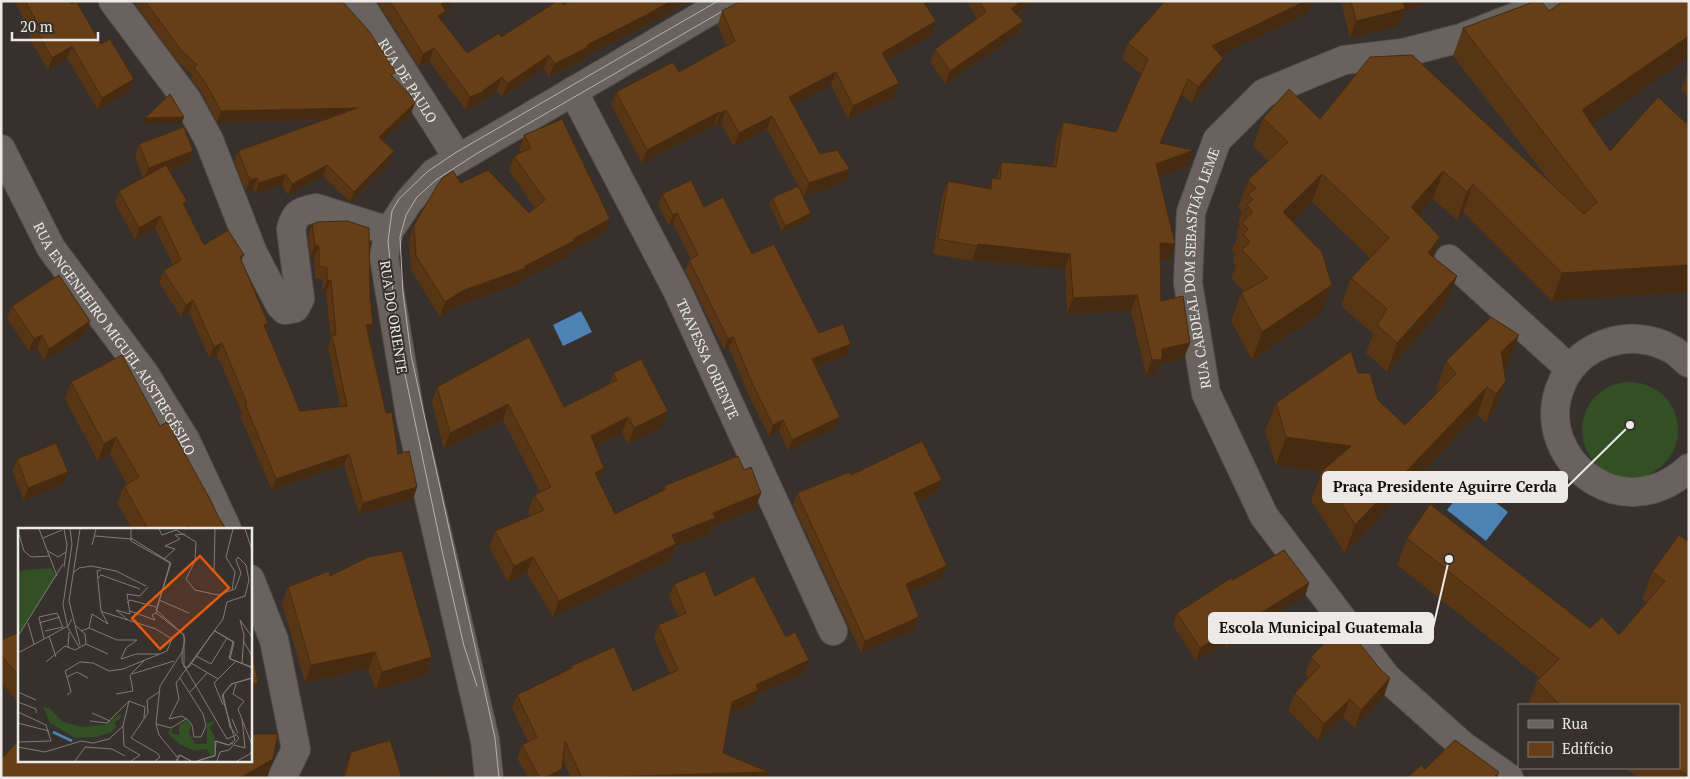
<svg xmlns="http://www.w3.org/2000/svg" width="1690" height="779" font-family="'PT Serif',serif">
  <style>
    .green { fill: #325024 }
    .water { fill: #4c83b4 }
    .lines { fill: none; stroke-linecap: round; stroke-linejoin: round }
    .minor-casing { stroke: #544f4b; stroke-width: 30 }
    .minor { stroke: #68635e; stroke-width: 28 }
    .tram { stroke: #b6b2af; stroke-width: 1 }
    .wall { fill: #583514 }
    .shaded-wall { fill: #472b10 }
    .building { fill: #663e17; stroke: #472b10 }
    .labels { text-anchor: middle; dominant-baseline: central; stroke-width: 4; stroke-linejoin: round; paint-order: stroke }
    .street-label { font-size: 14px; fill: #ece9e6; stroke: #36312d }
    .inset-river { fill: none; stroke: #4c83b4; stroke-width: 2.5 }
    .inset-road { fill: none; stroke: #7f7b77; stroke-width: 1 }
    .view { fill: #e8590c; fill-opacity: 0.15; stroke: #e8590c; stroke-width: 2.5 }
    .inset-edge { fill: none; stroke: #ece9e6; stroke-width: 2.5 }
    .leader { fill: none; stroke: #ece9e6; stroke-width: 2 }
    .callout-dot { fill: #ece9e6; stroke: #36312d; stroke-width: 2 }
    .callout { fill: #ece9e6; stroke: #ece9e6; stroke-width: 2 }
    .callout-label { font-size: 15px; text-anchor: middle; font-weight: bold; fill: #111 }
  </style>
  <rect width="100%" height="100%" fill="#36312d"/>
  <circle class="green" cx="1630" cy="430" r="48"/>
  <g class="water">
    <polygon points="581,311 592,332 563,346 553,325"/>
    <polygon points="1469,482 1508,512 1486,541 1447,510"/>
  </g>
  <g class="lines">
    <defs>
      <g id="minor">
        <path d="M113 1 187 100 209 140 253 253 280 305 285 310 295 308 300 299 291 229C295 213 300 211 316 208L389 231"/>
        <path id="s1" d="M358 1 458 158"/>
        <path id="s2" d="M573 91 677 290 833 631"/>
        <path id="s3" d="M1 149 51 248 144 373 186 441 227 529"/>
        <polyline points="1449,259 1570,369"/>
        <path d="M1689 363C1683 359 1678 352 1671 349 1633 327 1580 342 1562 383 1542 427 1568 475 1612 489 1640 497 1668 488 1689 468"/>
        <polyline points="250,579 274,640 296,749 282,778"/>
        <polyline points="489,778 485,740 411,420 384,257 389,231 409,201 434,173 727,1"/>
        <path id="s4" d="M1509 778 1462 745 1387 678 1264 516 1206 393 1188 283 1191 212 1217 140 1264 93 1344 60 1403 53 1461 38 1556 1"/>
      </g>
    </defs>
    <use href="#minor" class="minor-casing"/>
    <use href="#minor" class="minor"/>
    <g class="tram">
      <polyline points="477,686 464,646 443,555 398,341 388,241 392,211 399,199 427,172 455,153 718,1"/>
      <polyline points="499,778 495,738 411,355 403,293 400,237 406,215 417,197 436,180 476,154 740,1"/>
    </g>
  </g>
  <g class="wall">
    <polygon points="14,1 69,1 129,91 98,110 67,58 48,70 29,38 31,33"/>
    <polygon points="133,1 342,1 394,78 411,114 383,140 394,151 390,162 350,202 323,176 288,195 282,185 255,194 253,188 246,191 234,162 238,151 325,120 217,122 201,92 191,79 192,75 177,61"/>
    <polygon points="377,1 453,1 451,7 446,11 442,21 467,53 501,37 570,1 689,1 643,27 584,57 583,60 549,77 544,68 502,97 497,90 475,106 466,110 429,61 419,67"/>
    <polygon points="966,1 1031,1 1029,5 1017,15 1023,21 1018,34 945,84 930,62 935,49 977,18"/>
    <polygon points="1341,1 1431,1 1404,12 1399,26 1350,38"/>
    <polygon points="722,11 932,35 886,61 895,97 848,119 831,85 794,105 820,154 845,182 804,196 767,129 734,147 721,123 715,127 714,125 642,163 611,105 616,92 679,72 726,46 718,25"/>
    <polygon points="1308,13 1220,55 1217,74 1192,103 1182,95 1161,143 1188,166 1159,177 1175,244 1170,260 1160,259 1161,301 1190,343 1184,358 1160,364 1156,374 1146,375 1131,311 1067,314 1065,269 972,260 972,261 933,254 942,197 948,181 988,189 992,178 996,179 1002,162 1053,166 1057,138 1063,122 1116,132 1141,74 1122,59 1128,43"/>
    <polygon points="1463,28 1592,124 1610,151 1686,123 1689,120 1689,292 1552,301 1463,212 1457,220 1433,199 1418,214 1440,237 1433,257 1457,276 1446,304 1387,372 1366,353 1373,334 1341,306 1351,278 1370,258 1312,202 1292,221 1321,313 1252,360 1231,321 1241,293 1244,292 1231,278 1236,266 1233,262 1235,255 1232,251 1238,235 1236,233 1240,224 1238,222 1242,212 1238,208 1248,180 1268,161 1253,146 1263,118 1320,119 1551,183 1453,56"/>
    <polygon points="1689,68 1689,100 1681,89"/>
    <polygon points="524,135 605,233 570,252 569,256 522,280 521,283 457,306 440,317 411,270 409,240 414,225 461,183 529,213 535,208 509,171 514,156 521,153 519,150"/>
    <polygon points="139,144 193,151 189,163 170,171 185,206 204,245 244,255 241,261 268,323 266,330 300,411 340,406 328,347 331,339 326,292 322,293 323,280 315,278 314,258 310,257 308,236 312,225 370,296 373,324 369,335 386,413 398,454 417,487 413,499 359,514 344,465 272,490 240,416 242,413 217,355 209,358 189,312 181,317 159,283 163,271 173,265 155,228 135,240 115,203 119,191 143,178 135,156"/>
    <polygon points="662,194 704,207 752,254 819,333 851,344 847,355 816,367 836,428 788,451 779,431 769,436 749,396 729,348 724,350 685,271 689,260 691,259 673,224 669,226 658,205"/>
    <polygon points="772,198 808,220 782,232 769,204"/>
    <polygon points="12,306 90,321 85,334 44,361 37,348 29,351 7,318"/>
    <polygon points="1446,361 1509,364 1504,368 1506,381 1495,409 1486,422 1477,415 1345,553 1311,501 1322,471 1276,465 1265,431 1276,403 1358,373 1378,400 1405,425 1438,392 1436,390"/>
    <polygon points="613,373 662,427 628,444 622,433 595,447 604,468 599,482 615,514 663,491 664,486 744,470 761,493 755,509 712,527 709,534 675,547 671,560 553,617 527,573 508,582 489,547 495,531 531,516 528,511 534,495 540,492 503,420 444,449 432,402 437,387 564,407 609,385"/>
    <polygon points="71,382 160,426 226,529 132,529 117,503 124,486 127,484 110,454 98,461 65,399"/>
    <polygon points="17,459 63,484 24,500 12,471"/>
    <polygon points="851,475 937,492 918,502 942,578 909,593 919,617 914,630 861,653 793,505 797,493"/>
    <polygon points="1407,538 1590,628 1619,635 1647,602 1642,599 1652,572 1689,542 1689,778 1640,778 1624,768 1679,768 1679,705 1528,705 1537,681 1540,678 1397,565"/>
    <polygon points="330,576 432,657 426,675 376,690 368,669 305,682 282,604 288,587"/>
    <polygon points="1233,580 1309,583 1305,596 1256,625 1253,631 1227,648 1224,643 1196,661 1173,625 1177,613"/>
    <polygon points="674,584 715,596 786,637 809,660 804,673 756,695 754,703 730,714 723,753 769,772 767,778 571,778 563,760 559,778 528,778 517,758 522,745 528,742 512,708 517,695 570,669 571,666 633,691 670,674 654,638 658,625 678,617 669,597"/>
    <polygon points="19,632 19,704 1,682 1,640"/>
    <polygon points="1311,657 1381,670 1390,678 1384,696 1355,728 1343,717 1318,741 1288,710 1295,693 1308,678 1305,674"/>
    <polygon points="351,752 402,778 447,778 342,778"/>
  </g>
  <g class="shaded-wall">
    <polygon points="445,1 453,1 451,7 436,17 441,4"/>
    <polygon points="671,1 689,1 643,27 584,57 583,60 549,77 554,64 587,45"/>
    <polygon points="1022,1 1031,1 1029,5 1006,22 1011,9"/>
    <polygon points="1306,1 1312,1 1308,13 1206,62 1212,46"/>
    <polygon points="1401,1 1431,1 1404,12 1399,26 1350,38 1356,21"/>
    <polygon points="446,11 441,24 438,16"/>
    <polygon points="936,21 932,35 877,66 882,53"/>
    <polygon points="1023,21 1018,34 945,84 950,71"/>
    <polygon points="1689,36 1689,57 1572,138 1582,110"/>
    <polygon points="72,46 67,58 48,70 52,58"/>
    <polygon points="434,48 429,61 419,67 423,54"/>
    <polygon points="549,55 544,68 502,97 507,84"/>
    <polygon points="1223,58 1217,74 1192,103 1198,87"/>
    <polygon points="836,72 831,85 785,110 789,97"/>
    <polygon points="502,77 497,90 475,106 466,110 470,97"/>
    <polygon points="134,79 129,91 98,110 102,98"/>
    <polygon points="1188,79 1182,95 1155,159 1160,143"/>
    <polygon points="899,83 895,97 848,119 853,106"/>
    <polygon points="415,103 411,114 376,147 379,137"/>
    <polygon points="357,108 353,119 217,122 221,111"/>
    <polygon points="726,110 721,123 715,127 720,113"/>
    <polygon points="719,112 714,125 642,163 647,150"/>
    <polygon points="772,116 767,129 734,147 739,133"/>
    <polygon points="184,117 182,123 142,124 145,118"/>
    <polygon points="1194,150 1188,166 1151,180 1156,164"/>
    <polygon points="193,151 189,163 144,180 149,168"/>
    <polygon points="394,151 390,162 350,202 354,192"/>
    <polygon points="327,165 323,176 288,195 292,184"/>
    <polygon points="850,169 845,182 804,196 809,183"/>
    <polygon points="1443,171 1433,199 1400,235 1411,207"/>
    <polygon points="286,174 282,185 255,194 259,183"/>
    <polygon points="1322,174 1312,202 1273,240 1283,212"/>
    <polygon points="257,178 253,188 246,191 250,180"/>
    <polygon points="1473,184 1463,212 1457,220 1467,192"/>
    <polygon points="677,213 673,224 669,226 673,215"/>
    <polygon points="811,213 808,220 782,232 785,226"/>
    <polygon points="160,216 155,228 135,240 139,228"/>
    <polygon points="610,219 605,233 570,252 569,256 522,280 521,283 457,306 440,317 445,302 462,291 525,266"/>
    <polygon points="1440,237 1430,265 1428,253"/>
    <polygon points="1160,243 1175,244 1170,260 1154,258"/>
    <polygon points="978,244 1070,254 1065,269 972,260"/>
    <polygon points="315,245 319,246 314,258 310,257"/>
    <polygon points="1689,265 1689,292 1552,301 1562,273"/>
    <polygon points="1457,276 1446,304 1387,372 1397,343"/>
    <polygon points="331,280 326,292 322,293 327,281"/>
    <polygon points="1332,285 1321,313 1252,360 1262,332"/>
    <polygon points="1137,295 1131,311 1067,314 1073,298"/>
    <polygon points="193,300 189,312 181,317 186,305"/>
    <polygon points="90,321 85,334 44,361 49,349"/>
    <polygon points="268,323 264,335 264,325"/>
    <polygon points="373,324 368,336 366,325"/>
    <polygon points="42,335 37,348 29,351 34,339"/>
    <polygon points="1519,335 1509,364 1491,380 1501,352"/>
    <polygon points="733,337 729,348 724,350 728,339"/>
    <polygon points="222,343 217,355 209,358 214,347"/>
    <polygon points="1190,343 1184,358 1160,364 1156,374 1146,375 1152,360 1162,349"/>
    <polygon points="851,344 847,355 808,370 812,359"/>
    <polygon points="1506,381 1495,409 1486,422 1496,394"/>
    <polygon points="1487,387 1477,415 1345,553 1355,525"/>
    <polygon points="508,404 503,420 444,449 450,433"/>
    <polygon points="668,411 662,427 628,444 634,428"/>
    <polygon points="628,417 622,433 585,452 591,436"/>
    <polygon points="840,417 836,428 788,451 792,440"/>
    <polygon points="783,420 779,431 769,436 773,425"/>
    <polygon points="116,437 110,454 98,461 104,444"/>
    <polygon points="1286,437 1351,446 1341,474 1276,465"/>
    <polygon points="349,454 344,465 272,490 276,479"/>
    <polygon points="604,468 598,484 595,473"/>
    <polygon points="68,472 63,484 24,500 28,488"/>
    <polygon points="942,480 937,492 910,505 914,493"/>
    <polygon points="417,487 413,499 359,514 363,503"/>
    <polygon points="761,493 755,509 712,527 709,534 675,547 671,560 553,617 559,601 672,535 713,513"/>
    <polygon points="533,557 527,573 508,582 514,566"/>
    <polygon points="947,566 942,578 902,596 906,584"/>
    <polygon points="1309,583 1305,596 1256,625 1253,631 1227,648 1232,636 1256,616"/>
    <polygon points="919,617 914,630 861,653 865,641"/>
    <polygon points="1228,631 1224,643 1196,661 1200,648"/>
    <polygon points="375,652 368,669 305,682 311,665"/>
    <polygon points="432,657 426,675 376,690 382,672"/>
    <polygon points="809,660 804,673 756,695 754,703 728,715 732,702 756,685"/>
    <polygon points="1390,678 1384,696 1355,728 1361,710"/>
    <polygon points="258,683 252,700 250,701 250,685"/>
    <polygon points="1350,699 1343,717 1318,741 1324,724"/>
    <polygon points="273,759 267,778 240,778"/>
    <polygon points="562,769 559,778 544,778"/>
    <polygon points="769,772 767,778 602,778 603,777"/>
    <polygon points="1499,772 1497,778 1493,778"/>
  </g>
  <g class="building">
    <polygon points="25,1 69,1 71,4 76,1 101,44 110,39 134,79 102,98 72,46 52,58 34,26 38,24"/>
    <polygon points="145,1 342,1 369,31 396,72 391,75 410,95 415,103 379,137 394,151 354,192 327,165 292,184 286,174 259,183 257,178 250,180 238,151 357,108 221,111 205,82 194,68 197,65 181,50"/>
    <polygon points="390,1 445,1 441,4 446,11 438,16 467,53 499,33 501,37 557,1 561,1 563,5 570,1 671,1 648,14 587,45 588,47 554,64 549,55 507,84 502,77 480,93 470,97 434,48 423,54"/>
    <polygon points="740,1 923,1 936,21 882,53 899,83 853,106 836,72 789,97 820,154 837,150 850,169 809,183 772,116 739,133 726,110 720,113 719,112 647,150 616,92 673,62 679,72 735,41 722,11"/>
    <polygon points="979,1 1022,1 1011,9 1023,21 950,71 935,49 986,12"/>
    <polygon points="1165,1 1306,1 1212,46 1223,58 1198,87 1188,79 1160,143 1194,150 1156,164 1175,244 1160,243 1161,301 1183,296 1190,343 1162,349 1162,359 1152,360 1137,295 1073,298 1070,254 978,244 977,246 938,239 948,181 991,189 992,178 1000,179 1002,162 1056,167 1063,122 1116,132 1148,59 1128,43"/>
    <polygon points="1351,1 1403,1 1405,9 1356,21"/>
    <polygon points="1536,1 1541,1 1549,11 1563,1 1689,1 1689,36 1582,110 1610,151 1658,97 1686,123 1689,120 1689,265 1562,273 1473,184 1467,192 1443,171 1411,207 1440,237 1428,253 1457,276 1397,343 1377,325 1387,309 1351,278 1389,238 1322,174 1283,212 1322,252 1332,285 1262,332 1241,293 1268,278 1242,250 1250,242 1243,234 1248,229 1242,223 1253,212 1247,205 1253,199 1248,194 1256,188 1248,180 1288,142 1263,118 1289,89 1320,119 1370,57 1412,55 1584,214 1597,202 1463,28"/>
    <polygon points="170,94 184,117 145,118"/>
    <polygon points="562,119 610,219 573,239 574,241 525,266 526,268 462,291 445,302 416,256 414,225 438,184 443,177 453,171 461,183 488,170 529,213 545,200 514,156 531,148 524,135"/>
    <polygon points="184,127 193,151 149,168 139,144"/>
    <polygon points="166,165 187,201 183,203 204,245 228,230 244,255 240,257 268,323 264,325 300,411 347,406 332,335 336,335 331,280 327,281 327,268 319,266 319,246 315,245 312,225 317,222 347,221 369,228 370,296 373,324 366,325 386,413 392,412 398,454 409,451 417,487 363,503 349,454 276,479 245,404 247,403 222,343 214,347 193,300 186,305 163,271 181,260 160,216 139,228 119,191"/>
    <polygon points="691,180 704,207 723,197 752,254 774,244 819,333 843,324 851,344 812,359 840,417 792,440 783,420 773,425 753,385 733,337 728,339 689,260 698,255 677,213 673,215 662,194"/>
    <polygon points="798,186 811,213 785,226 772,198"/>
    <polygon points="59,275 90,321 49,349 42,335 34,339 12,306"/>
    <polygon points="1491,317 1519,335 1501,352 1506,381 1496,394 1487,387 1355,525 1321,472 1351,446 1286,437 1276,403 1351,351 1358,373 1370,373 1378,400 1405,425 1456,374 1446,361"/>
    <polygon points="529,337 564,407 617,380 613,373 641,359 668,411 634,428 628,417 591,436 604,468 595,473 615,514 666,489 664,486 738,456 744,470 751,467 761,493 713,513 715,518 672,535 676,544 559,601 533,557 514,566 495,531 544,510 534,495 551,487 508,404 450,433 437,387"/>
    <polygon points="122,355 160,426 167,422 210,499 219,518 226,529 190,529 189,526 183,529 148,529 124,486 139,477 116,437 104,444 71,382"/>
    <polygon points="922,441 942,480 914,493 947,566 906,584 919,617 865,641 797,493 849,472 851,475"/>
    <polygon points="56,443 68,472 28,488 17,459"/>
    <polygon points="1430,504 1590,628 1602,617 1619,635 1665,581 1652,572 1679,535 1689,542 1689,775 1685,774 1676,768 1679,768 1679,705 1560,705 1537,681 1559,659 1407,538"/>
    <polygon points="1284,550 1309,583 1256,616 1258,619 1232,636 1228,631 1200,648 1177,613 1231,578 1233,580"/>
    <polygon points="402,551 432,657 382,672 375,652 311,665 288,587 329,571 330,576 368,557"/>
    <polygon points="705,571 715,596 754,576 786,637 795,632 809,660 756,685 758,690 732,702 723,753 769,772 603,777 605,778 582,778 565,741 562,769 544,778 540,778 522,745 537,737 517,695 572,668 571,666 614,647 633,691 678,670 658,625 686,613 674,584"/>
    <polygon points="1343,623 1381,670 1390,678 1361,710 1350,699 1324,724 1295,693 1320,666 1311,657"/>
    <polygon points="19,632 19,676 1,655 1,640"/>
    <polygon points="250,638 258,683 250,685"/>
    <polygon points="250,734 278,734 273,759 240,778 1,778 1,759 19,740 19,760 250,760"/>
    <polygon points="390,740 402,778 448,776 447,778 344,778 351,752"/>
    <polygon points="1455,740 1499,772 1493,778 1407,778 1421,765 1425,769"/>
  </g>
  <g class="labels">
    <g class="street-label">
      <text stroke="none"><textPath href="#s1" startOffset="94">RUA DE PAULO</textPath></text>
      <text stroke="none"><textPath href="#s4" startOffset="625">RUA CARDEAL DOM SEBASTIÃO LEME</textPath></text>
      <text transform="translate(394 317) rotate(81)">RUA DO ORIENTE</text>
      <text stroke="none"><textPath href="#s3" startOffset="222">RUA ENGENHEIRO MIGUEL AUSTREGÉSILO</textPath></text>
      <text stroke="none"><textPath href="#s2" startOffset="300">TRAVESSA ORIENTE</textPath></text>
    </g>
  </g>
  <g transform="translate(18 528)">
    <rect width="234" height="234" fill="#36312d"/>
    <path d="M33 40 38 48 0 107V43ZM25 179 31 180 45 194 64 199 86 197 102 186 104 189 96 195 98 199 94 204 78 209 57 210 32 195ZM169 192 173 197 171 205 177 216H189V195L197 193 192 200 197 209 195 226 192 227 189 221 175 222 163 217 152 208 150 204 154 200V205L161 207V197Z" fill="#325024"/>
    <path class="inset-river" d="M35 204 54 213"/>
    <path class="inset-road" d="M21 1 39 48M46 1 49 17 46 39M52 1 54 16 45 77 50 100 61 119M62 1 51 73 62 117M113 1V13L152 35 138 85 165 106 167 112 164 124 142 158 138 196 141 207 159 229M227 1 234 22M0 3 6 23M77 8 113 11M25 10 44 2M113 10 153 35 138 82 166 107V139H171L193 107M74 17 78 1M6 23 13 29 32 28M30 23 40 29 48 24M146 31 157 21 147 18 162 11 157 7 167 6M196 43 197 1M55 45 61 40 73 38 98 43 128 58M80 50 83 47 122 61M214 62 217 44 208 29 215 1M141 72 171 85M109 75 112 72 138 79M83 83 79 43 83 42M112 83 137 92 134 87 138 85M110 92 98 82 112 86 109 66 122 68 130 59M10 95 16 116M21 95 42 89M27 103 45 99M63 103 71 100 99 112H119M197 103 216 114 212 131 234 139M0 108 45 36M31 108 38 129M191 110 197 103 215 114 211 130 234 140M26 111 21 89 39 85 45 100M119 112 108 120 103 131 118 126H141M226 114 234 128M68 116 90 126M50 119 51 104M164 124V134L209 211 218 207M0 125 50 98 54 91M178 128 193 136 209 110M28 134 47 118 57 122 68 116 67 106 58 98M173 135 200 151M224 135 226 107 222 92 234 109M114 146 156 133M49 149 53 164 49 167M70 150 59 144 49 149 47 143 62 134 75 135 91 143 105 141 149 123 154 111 138 101 85 84 83 83 90 96 74 86 71 100M162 150 185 186 188 198 183 209H176L174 197 168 190M218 156 215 166 226 173 220 181 234 217M0 164 18 172M172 164 189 145M98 166 115 163 112 147 126 133M0 174 18 181V185M205 177 196 155 218 133M0 184 28 197 33 213 0 214M74 185 92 193M214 191 220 205M72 193 89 195 111 173M0 195 31 203M138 196 153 200 168 191 164 188 151 191 161 171 158 155 205 91 209 74 227 68 231 52 228 37 220 29 218 32 223 45 217 61 200 67 177 62 168 51 177 33 178 14 158 2 144 7 141 1M105 198 106 218 122 227 113 233M216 217 227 220 224 191M0 219 27 224 63 213 75 215 91 211 105 198 111 173 127 179 126 190M67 219 94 221 107 228M57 233 68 218M137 233 142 229 139 225 113 210 130 185 129 172 141 164M158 233 161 227 173 233M159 233 162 227 173 233M179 233 197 227V213L210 217 215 215M179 233 197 228 198 213 211 217 217 212 204 168 213 156 234 150M199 233 202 224 211 222 221 210 212 199 205 166 214 156 234 150M219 233 232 226 234 222"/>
    <path class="view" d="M182 28 211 60 142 121 114 90Z"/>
    <rect width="234" height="234" class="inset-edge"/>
  </g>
  <path class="leader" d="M1630 425L1567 487M1449 559L1433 628"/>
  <g class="callout-dot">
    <circle cx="1630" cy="425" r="5"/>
    <circle cx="1449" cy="559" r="5"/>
  </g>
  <g class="callout">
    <rect x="1323" y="472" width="244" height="30" rx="5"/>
    <rect x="1209" y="613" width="224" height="30" rx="5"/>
  </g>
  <g class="callout-label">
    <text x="1445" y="492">Praça Presidente Aguirre Cerda</text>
    <text x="1321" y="633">Escola Municipal Guatemala</text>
  </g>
  <rect width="1690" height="779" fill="none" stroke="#ece9e6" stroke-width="5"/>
  <rect x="1518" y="704" width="162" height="65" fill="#36312d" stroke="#7f7b77"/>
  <rect x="1528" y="720" width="25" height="8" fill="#68635e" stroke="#7f7b77"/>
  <text x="1562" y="729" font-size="15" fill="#ece9e6">Rua</text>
  <rect x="1528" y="742" width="25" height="15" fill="#663e17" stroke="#7f7b77"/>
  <text x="1562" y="754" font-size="15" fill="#ece9e6">Edifício</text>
  <path d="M12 32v8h86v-8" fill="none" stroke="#ece9e6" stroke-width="2.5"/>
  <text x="20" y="32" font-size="15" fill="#ece9e6" stroke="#36312d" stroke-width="4" paint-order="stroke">20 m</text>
</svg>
